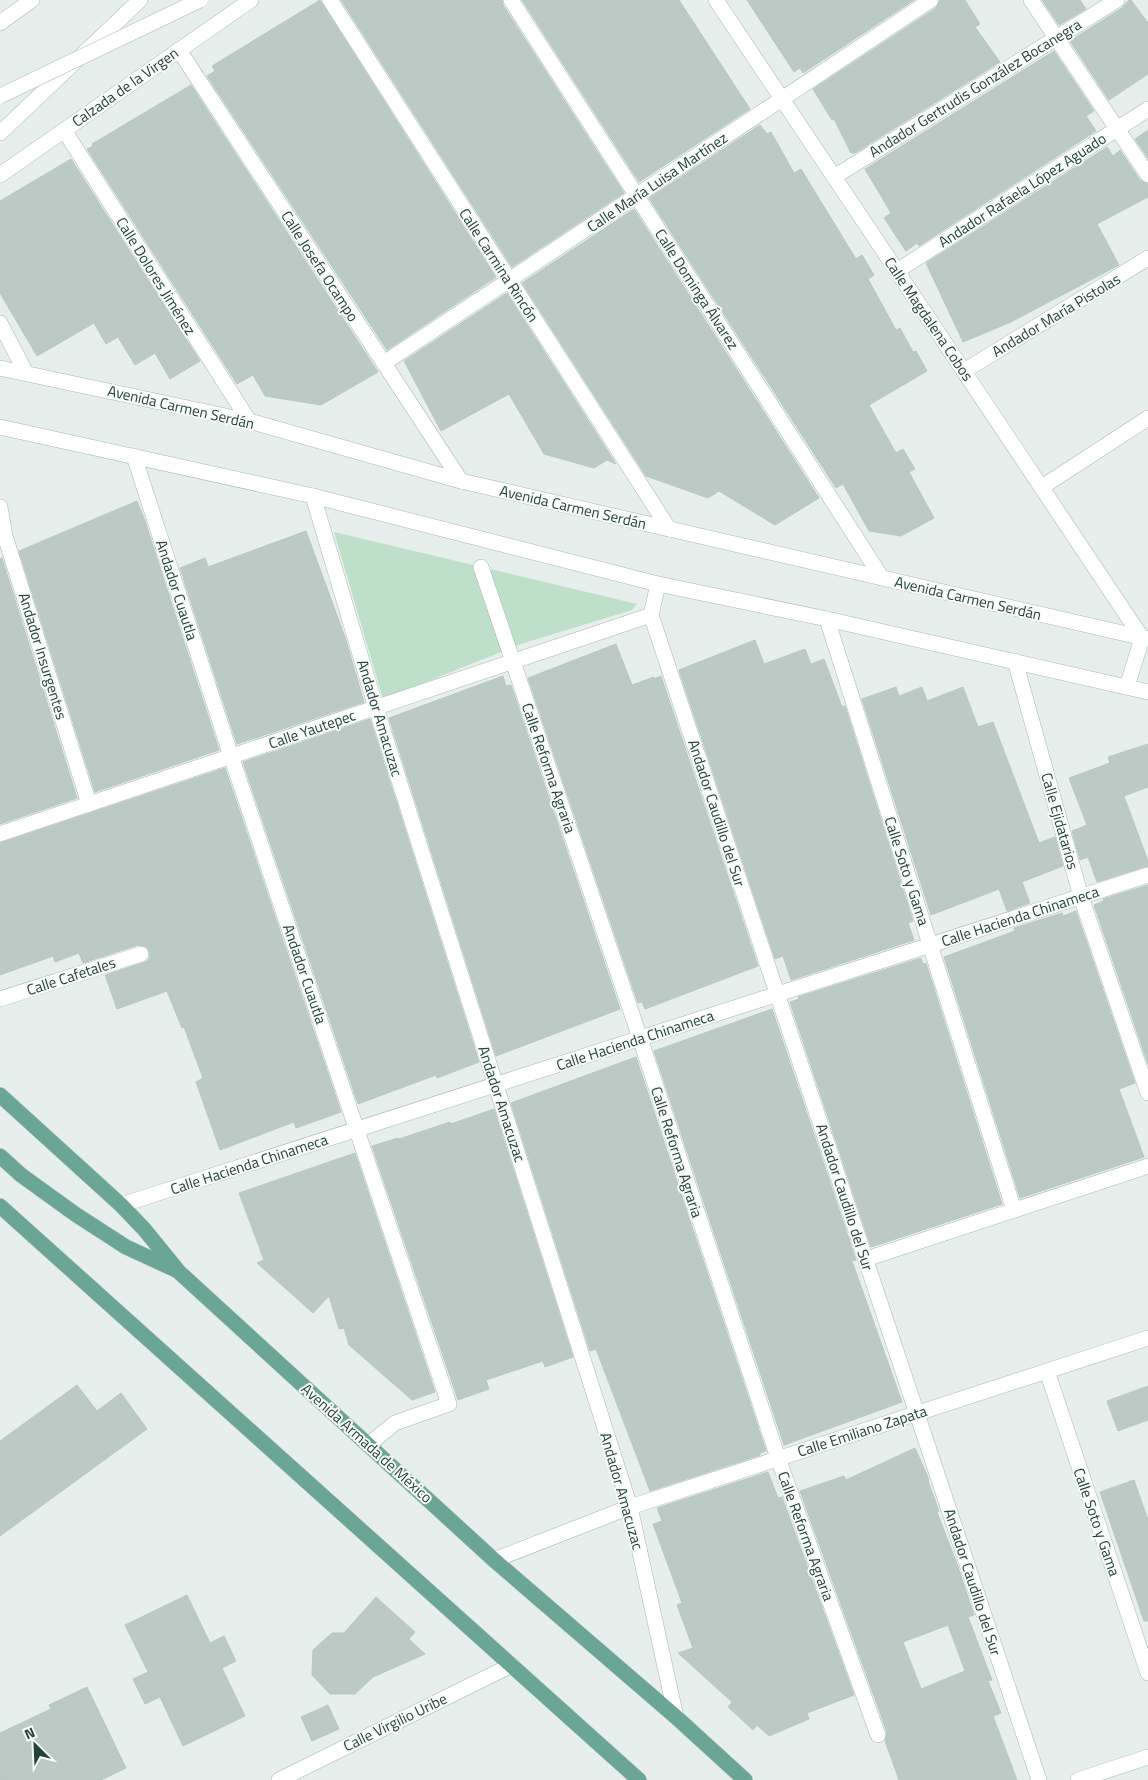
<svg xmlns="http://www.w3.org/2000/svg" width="1148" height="1780" font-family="'Titillium Web',sans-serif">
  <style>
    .green { fill: #bfe0c8 }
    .building { fill: #bbcac4; stroke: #b8c9c2; fill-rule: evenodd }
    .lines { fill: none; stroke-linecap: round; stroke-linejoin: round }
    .minor-casing { stroke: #a8b8b2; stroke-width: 16 }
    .tertiary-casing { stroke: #a8b8b2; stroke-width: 16 }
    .secondary-casing { stroke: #a4bbb3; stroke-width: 16 }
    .primary-casing { stroke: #c2cac8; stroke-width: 16 }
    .minor { stroke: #fff; stroke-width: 15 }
    .tertiary { stroke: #fff; stroke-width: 15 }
    .secondary { stroke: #fff; stroke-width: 15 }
    .primary { stroke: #6aa596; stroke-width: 15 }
    .secondary-bridge-casing { stroke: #a4bbb3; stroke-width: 16; stroke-linecap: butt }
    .secondary-bridge { stroke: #fff; stroke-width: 15 }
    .labels { text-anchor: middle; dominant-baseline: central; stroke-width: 4; stroke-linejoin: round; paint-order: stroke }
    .street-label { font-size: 15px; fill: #24423a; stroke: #f7fbf9 }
  </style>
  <rect width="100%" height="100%" fill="#e6efeb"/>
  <polygon class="green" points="334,532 637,604 632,610 521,644 383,699"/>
  <g class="building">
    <polygon points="320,0 496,277 387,350 207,76 215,71 212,66"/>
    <polygon points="341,0 502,0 503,5 624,193 512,267"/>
    <polygon points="522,0 679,0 750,109 639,182"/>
    <polygon points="747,0 914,0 803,73 800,68 794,72"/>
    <polygon points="940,0 965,0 980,24 975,27 1000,62 855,153 851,153 834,119 832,120 813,89 936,8"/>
    <polygon points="1042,0 1080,0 1086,9 1059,25"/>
    <polygon points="1129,0 1131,0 1148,23 1148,74 1109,100 1070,41 1122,8"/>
    <polygon points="1054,51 1094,111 1086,116 1096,131 919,246 917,243 906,251 884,218 891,213 865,169"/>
    <polygon points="191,85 378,372 321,405 265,396 253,375 237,384 87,149 93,146 92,144"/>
    <polygon points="760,125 767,134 771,132 794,173 801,169 856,259 862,255 874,275 868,279 896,330 900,328 913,352 916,351 927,371 869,405 896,453 903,449 915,469 909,472 934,518 901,536 869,531 843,484 836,488 649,198"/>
    <polygon points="1148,130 1148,158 1135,139"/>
    <polygon points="1107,147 1113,156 1120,150 1140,180 1148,184 1148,197 1097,224 1119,265 1011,322 963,342 926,263"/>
    <polygon points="71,159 200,361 170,379 155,353 135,365 118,337 106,344 94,323 37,356 0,293 0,201"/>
    <polygon points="634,209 819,498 775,525 719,491 708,498 646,476 522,283"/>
    <polygon points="507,293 616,464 607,460 594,468 544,454 509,394 441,431 404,361"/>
    <polygon points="137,501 145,521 219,750 95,792 19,551"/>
    <polygon points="306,531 345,637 364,702 237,744 180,568 205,558 208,567"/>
    <polygon points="2,558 77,798 0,824 0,559"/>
    <polygon points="755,640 764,664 805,649 811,664 824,659 842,707 845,706 913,921 908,923 914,940 791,980 783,956 775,959 679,670"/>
    <polygon points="616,644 632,685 654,677 654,679 661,676 758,966 645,1009 642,1002 638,1003 528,678"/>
    <polygon points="503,676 506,686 511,685 620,1009 496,1056 389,718"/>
    <polygon points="896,687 899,696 922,687 927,701 963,687 978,727 993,722 1039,843 1055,837 1063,866 1022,882 1030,903 1007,911 999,889 931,915 862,699"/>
    <polygon points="370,719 479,1062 437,1078 436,1075 358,1104 243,762"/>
    <polygon points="1148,744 1148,787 1124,796 1148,861 1148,866 1097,882 1088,857 1080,860 1072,831 1087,825 1069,778 1110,763 1108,757"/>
    <polygon points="225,768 341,1112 296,1128 294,1122 220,1150 196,1082 203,1078 184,1027 182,1028 167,991 117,1009 105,975 148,961 150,956 147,947 138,945 83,963 79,953 55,962 53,956 0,975 0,843"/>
    <polygon points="1148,885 1148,1064 1094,905 1104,901 1103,899"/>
    <polygon points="1076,911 1135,1083 1119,1089 1144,1157 1020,1198 944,957 1015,931 1014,928 1062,913 1063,916"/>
    <polygon points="921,958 923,964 926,963 1002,1204 871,1247 790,1002 799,999 798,997"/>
    <polygon points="772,1009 856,1260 852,1261 902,1402 784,1445 654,1051"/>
    <polygon points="636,1057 766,1451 760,1453 760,1455 650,1491 596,1349 590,1351 511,1103"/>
    <polygon points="494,1109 573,1357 545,1367 543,1361 486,1380 489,1389 458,1400 372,1146 398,1138 399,1139 450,1122 451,1124"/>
    <polygon points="355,1153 435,1392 412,1400 349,1345 344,1328 339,1329 329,1296 313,1313 257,1263 264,1260 239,1193"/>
    <polygon points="77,1385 97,1411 121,1393 147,1429 0,1536 0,1441"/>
    <polygon points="1148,1386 1148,1420 1118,1431 1107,1401"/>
    <path d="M915 1448 927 1475 929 1480 928 1481 939 1511 937 1512 957 1564 974 1615 968 1617 992 1680 988 1681 1001 1713 993 1716 1017 1780H899L885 1741 887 1732 800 1491 844 1476 846 1480ZM948 1625 965 1671 921 1689 903 1642Z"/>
    <polygon points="768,1472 778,1498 782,1497 854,1695 807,1713 809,1719 769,1736 757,1725 753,1730 728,1707 732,1702 678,1653 693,1648 677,1605 682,1603 653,1524 662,1521 657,1508"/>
    <polygon points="1134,1480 1148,1520 1148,1621 1144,1621 1100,1492"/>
    <polygon points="187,1595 210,1643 224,1636 236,1661 222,1668 245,1716 183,1746 160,1697 145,1704 133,1679 148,1672 125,1625"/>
    <polygon points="376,1597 415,1632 409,1639 425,1654 373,1677 355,1694 330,1694 312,1675 313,1650 332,1633 344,1633"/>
    <polygon points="87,1687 126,1768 101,1780 0,1780 0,1733 51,1709 49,1705"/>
    <polygon points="328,1705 339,1729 312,1741 301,1717"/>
  </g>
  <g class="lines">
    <defs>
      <g id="minor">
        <polyline points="330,0 669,529"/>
        <polyline points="511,0 882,578"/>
        <polyline points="716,0 1142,638 1127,687"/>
        <polyline points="1031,0 1148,175"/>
        <polyline points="179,50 461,481"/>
        <polyline points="64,130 249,421"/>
        <polyline points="834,177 1117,0"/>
        <polyline points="897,271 1148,109"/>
        <polyline points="0,323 26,373"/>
        <polyline points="384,363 931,0"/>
        <polyline points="964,371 1148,258"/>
        <polyline points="134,456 231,756 449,1404 395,1423 368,1445"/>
        <polyline points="1042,487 1148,418"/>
        <polyline points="313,496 376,708 630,1507 676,1717"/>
        <polyline points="0,507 5,536 89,804"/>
        <polyline points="481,567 640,1038 778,1458 878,1735"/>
        <polyline points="651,615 1039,1780"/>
        <polyline points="827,619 1014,1210"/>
        <polyline points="1015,661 1081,897 1148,1093"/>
        <polyline points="0,834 651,615 658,584"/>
        <polyline points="0,999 141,954"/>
        <polyline points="121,1205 1148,875"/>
        <polyline points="866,1259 1148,1166"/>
        <polyline points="1047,1371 1148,1673"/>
        <polyline points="494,1560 630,1507 1148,1338"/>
        <polyline points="279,1780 512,1665"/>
        <polyline points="1078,1780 1148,1757"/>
      </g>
      <g id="tertiary">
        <polyline points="0,23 32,0"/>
        <polyline points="0,175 251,0"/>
        <polyline points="0,368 249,421 461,481 1148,639"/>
        <polyline points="0,427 313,496 658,584 827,619 1148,692"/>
      </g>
      <polyline id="secondary" points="0,133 140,0"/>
      <g id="primary">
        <polyline points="0,1095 121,1205 144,1229 179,1272 494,1560 676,1717 745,1780"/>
        <polyline points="0,1156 21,1175 75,1214 126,1247 176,1270"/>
        <polyline points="0,1206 639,1780"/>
      </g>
    </defs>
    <use href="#minor" class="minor-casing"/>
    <use href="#tertiary" class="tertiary-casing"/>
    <use href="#secondary" class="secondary-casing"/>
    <use href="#primary" class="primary-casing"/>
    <use href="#minor" class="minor"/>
    <use href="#tertiary" class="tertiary"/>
    <use href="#secondary" class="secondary"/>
    <use href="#primary" class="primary"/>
    <defs>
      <polyline id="secondary-bridge" points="0,96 200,0"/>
    </defs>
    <use href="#secondary-bridge" class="secondary-bridge-casing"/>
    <use href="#secondary-bridge" class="secondary-bridge"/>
  </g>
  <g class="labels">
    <g class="street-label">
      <text transform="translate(125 87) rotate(-35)">Calzada de la Virgen</text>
      <text transform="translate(975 88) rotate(-32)">Andador Gertrudis González Bocanegra</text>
      <text transform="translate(657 182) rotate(-34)">Calle María Luisa Martínez</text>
      <text transform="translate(1022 190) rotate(-33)">Andador Rafaela López Aguado</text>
      <text transform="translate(499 265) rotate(57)">Calle Carmina Rincón</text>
      <text transform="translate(320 266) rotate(57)">Calle Josefa Ocampo</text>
      <text transform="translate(156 276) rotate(58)">Calle Dolores Jiménez</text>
      <text transform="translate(697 289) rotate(57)">Calle Dominga Álvarez</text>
      <text transform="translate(1056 315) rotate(-31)">Andador María Pistolas</text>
      <text transform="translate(929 319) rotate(56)">Calle Magdalena Cobos</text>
      <text transform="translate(181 407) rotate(13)">Avenida Carmen Serdán</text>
      <text transform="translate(573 507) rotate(13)">Avenida Carmen Serdán</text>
      <text transform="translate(177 590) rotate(72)">Andador Cuautla</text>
      <text transform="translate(968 598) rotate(13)">Avenida Carmen Serdán</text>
      <text transform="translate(43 656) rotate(73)">Andador Insurgentes</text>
      <text transform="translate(380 718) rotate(73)">Andador Amacuzac</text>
      <text transform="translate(312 729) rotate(-19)">Calle Yautepec</text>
      <text transform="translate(549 768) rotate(71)">Calle Reforma Agraria</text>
      <text transform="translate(717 813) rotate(72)">Andador Caudillo del Sur</text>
      <text transform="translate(1060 821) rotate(74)">Calle Ejidatarios</text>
      <text transform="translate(907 871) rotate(72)">Calle Soto y Gama</text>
      <text transform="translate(1020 916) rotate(-18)">Calle Hacienda Chinameca</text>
      <text transform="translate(305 974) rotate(71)">Andador Cuautla</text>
      <text transform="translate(71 976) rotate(-18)">Calle Cafetales</text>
      <text transform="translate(635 1040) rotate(-18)">Calle Hacienda Chinameca</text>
      <text transform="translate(502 1104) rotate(72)">Andador Amacuzac</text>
      <text transform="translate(677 1152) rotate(72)">Calle Reforma Agraria</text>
      <text transform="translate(249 1164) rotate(-18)">Calle Hacienda Chinameca</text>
      <text transform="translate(845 1197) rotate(72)">Andador Caudillo del Sur</text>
      <text transform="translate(862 1431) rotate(-18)">Calle Emiliano Zapata</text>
      <text transform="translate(367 1443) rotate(42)">Avenida Armada de México</text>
      <text transform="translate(622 1491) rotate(74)">Andador Amacuzac</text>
      <text transform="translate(1097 1522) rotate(71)">Calle Soto y Gama</text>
      <text transform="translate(806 1536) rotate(70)">Calle Reforma Agraria</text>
      <text transform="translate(973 1582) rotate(72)">Andador Caudillo del Sur</text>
      <text transform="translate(395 1722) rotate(-26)">Calle Virgilio Uribe</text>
    </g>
  </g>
  <g transform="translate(35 1745) rotate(336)" stroke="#f7fbf9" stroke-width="4" paint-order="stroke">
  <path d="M0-4L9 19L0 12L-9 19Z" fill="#24423a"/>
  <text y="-8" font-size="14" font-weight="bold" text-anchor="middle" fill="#24423a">N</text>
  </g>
</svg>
